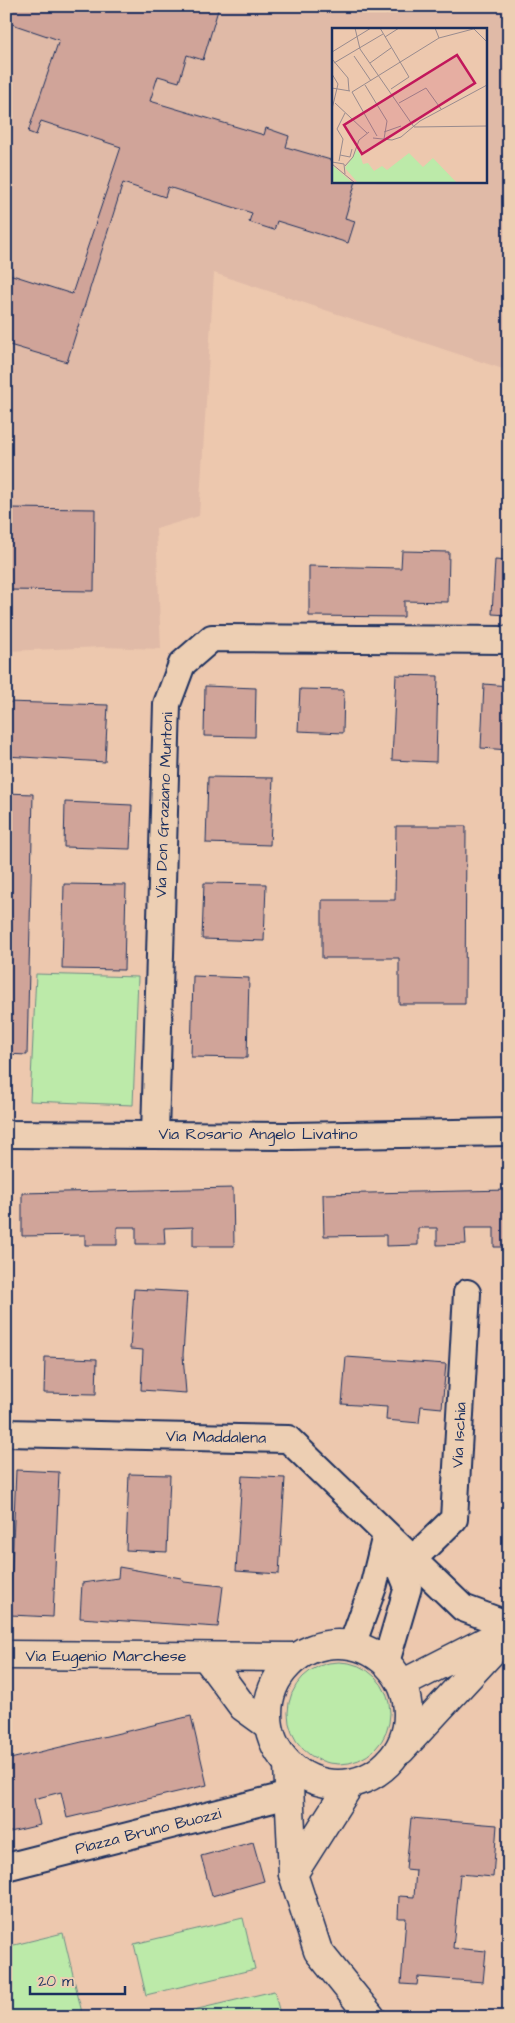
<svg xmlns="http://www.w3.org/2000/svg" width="515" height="2023" font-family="'Architects Daughter',sans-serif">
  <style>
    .built { fill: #e0baa7; fill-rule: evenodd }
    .green { fill: #bceaa9; stroke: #6c8c84 }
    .building { fill: #d0a499; stroke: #1b2f5e }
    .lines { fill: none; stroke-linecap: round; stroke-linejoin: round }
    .street-casing { stroke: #1b2f5e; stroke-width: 30 }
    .secondary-casing { stroke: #1b2f5e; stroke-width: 31 }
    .street { stroke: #edcfb3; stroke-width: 26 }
    .secondary { stroke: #edcfb3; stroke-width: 28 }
    .labels { text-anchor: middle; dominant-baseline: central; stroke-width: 4; stroke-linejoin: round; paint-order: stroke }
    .street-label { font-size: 16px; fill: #1b2f5e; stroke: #edcfb3 }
    .inset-road { fill: none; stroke: #998b8e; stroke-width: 1 }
    .view { fill: #c2185b; fill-opacity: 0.15; stroke: #c2185b; stroke-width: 2.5 }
    .inset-edge { fill: none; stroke: #1b2f5e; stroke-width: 2.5 }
  </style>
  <rect width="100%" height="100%" fill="#edc8ae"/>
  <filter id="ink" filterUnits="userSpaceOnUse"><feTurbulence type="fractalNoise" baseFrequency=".02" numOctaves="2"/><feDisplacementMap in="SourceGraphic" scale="10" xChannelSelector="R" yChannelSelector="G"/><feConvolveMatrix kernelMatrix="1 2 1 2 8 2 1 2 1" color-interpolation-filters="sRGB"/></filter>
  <g filter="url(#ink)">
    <path class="built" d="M6 6H509V371L214 273 199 516 156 529 161 649 102 647 6 651ZM334 29H486V181H334Z"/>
    <g class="green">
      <polygon points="36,974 138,977 133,1105 30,1101"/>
      <circle cx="339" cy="1713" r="51"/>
      <polygon points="243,1918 255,1969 146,1995 134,1944"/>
      <polygon points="63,1933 83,2017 6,2017 6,1947"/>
      <polygon points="274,1991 281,2017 164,2017"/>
    </g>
    <g class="building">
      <polygon points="6,6 213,6 218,10 203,60 187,55 179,82 158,76 150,101 264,135 266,128 289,136 286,147 334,161 334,181 356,181 345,218 355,221 348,243 277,221 274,230 249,222 252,213 168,187 165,197 123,183 67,362 6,344 6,273 72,294 121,147 41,121 36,135 28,132 59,40 6,22"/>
      <polygon points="364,6 389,6 387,14"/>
      <polygon points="6,508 95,509 94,591 6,590"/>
      <polygon points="402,551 449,552 448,602 404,601 404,617 309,616 309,566 401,568"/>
      <polygon points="495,560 509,561 509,615 492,614"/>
      <polygon points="396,675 438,676 436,762 392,760"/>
      <polygon points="484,684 509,686 509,750 481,748"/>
      <polygon points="205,686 256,688 255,737 204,736"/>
      <polygon points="300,689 344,690 343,733 298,731"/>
      <polygon points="6,702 108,705 105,762 6,756"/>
      <polygon points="208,777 273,778 270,845 206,843"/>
      <polygon points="6,793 33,794 27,1055 6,1054"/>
      <polygon points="65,802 132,805 130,849 64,847"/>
      <polygon points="396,826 466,826 465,1004 399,1004 399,958 322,958 322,900 395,900"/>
      <polygon points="204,883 266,884 264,941 202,939"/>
      <polygon points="64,884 126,885 124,970 62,969"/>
      <polygon points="193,976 249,978 247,1058 191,1057"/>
      <polygon points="233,1188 234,1246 193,1246 193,1227 164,1228 165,1244 136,1244 136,1227 117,1227 117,1245 85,1245 85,1235 22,1236 22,1193"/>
      <polygon points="509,1190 509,1247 494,1247 494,1228 465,1228 466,1244 437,1245 437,1228 418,1228 418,1245 386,1246 386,1235 324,1236 323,1194"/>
      <polygon points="503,1280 509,1280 509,1491 505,1491"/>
      <polygon points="134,1289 187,1292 183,1355 186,1393 141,1390 143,1350 130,1349"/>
      <polygon points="45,1357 97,1359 96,1394 44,1393"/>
      <polygon points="346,1357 446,1364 442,1408 421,1406 419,1423 386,1420 387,1407 342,1404"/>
      <polygon points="16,1470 59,1472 53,1617 10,1615"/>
      <polygon points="129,1474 170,1475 167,1552 126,1550"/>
      <polygon points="242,1476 285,1478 279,1574 236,1571"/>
      <polygon points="119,1567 181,1578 184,1582 223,1586 218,1627 80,1618 82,1583 118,1578"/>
      <polygon points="191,1716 207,1785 67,1818 61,1792 34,1799 40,1825 6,1833 6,1760"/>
      <polygon points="411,1818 497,1825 493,1877 460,1874 453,1948 486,1951 483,1982 418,1977 417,1985 401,1984 406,1918 398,1918 399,1896 414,1897 416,1870 406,1869"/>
      <polygon points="253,1842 264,1881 212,1896 201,1856"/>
    </g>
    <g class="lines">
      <defs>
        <g id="street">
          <polyline points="6,1134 292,1136 509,1132"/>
          <polyline points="155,1134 167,704 182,664 212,638 509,640"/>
          <polyline points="6,1433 288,1439 463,1608 509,1625"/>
          <polyline points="412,1560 454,1519 467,1293"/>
          <polyline points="352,1645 374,1584 386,1535"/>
          <polyline points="386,1662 408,1587 391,1545"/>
          <polyline points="6,1867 289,1795"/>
        </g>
        <g id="secondary">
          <circle cx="338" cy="1714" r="70"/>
          <polyline points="6,1655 297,1657"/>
          <polyline points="206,1657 243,1707 268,1725"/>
          <polyline points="402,1684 498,1635"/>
          <polyline points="401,1750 509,1633"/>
          <polyline points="288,1764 293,1874 318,1951 371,2017"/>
          <polyline points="293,1874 350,1784"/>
        </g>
      </defs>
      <use href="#street" class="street-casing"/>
      <use href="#secondary" class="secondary-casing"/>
      <use href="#street" class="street"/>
      <use href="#secondary" class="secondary"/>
    </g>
  </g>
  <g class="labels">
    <g class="street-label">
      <text transform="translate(164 805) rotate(-88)">Via Don Graziano Muntoni</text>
      <text x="258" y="1134">Via Rosario Angelo Livatino</text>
      <text transform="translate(459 1435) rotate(-87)">Via Ischia</text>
      <text transform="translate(216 1437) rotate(1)">Via Maddalena</text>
      <text x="106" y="1656">Via Eugenio Marchese</text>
      <text transform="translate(148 1831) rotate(-14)">Piazza Bruno Buozzi</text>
    </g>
  </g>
  <g transform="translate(332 28)">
    <rect width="155" height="155" fill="#edc8ae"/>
    <path d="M26 121 31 136 36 135 42 143 50 138 55 142 77 125 91 139 101 130 125 155H26L13 140ZM0 137 21 155H0Z" fill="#bceaa9"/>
    <path class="inset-road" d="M23 0 28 21 82 99 155 98M48 0 77 49 59 61M142 1 155 14M53 9 67 0M107 10 145 0M0 24 39 0M22 28 39 53M0 31 16 50 17 63M2 35 51 6M38 35 59 20M0 46 6 56 0 81M33 57 55 93 52 111M0 60 18 63M20 64 107 10 103 0M20 64 45 108M3 75 35 105M67 75 94 60 109 81M52 104 69 98M41 110 60 112 69 109 88 93 155 57M8 127 18 129 20 121M7 133 11 111 5 101 13 85M0 134 12 136 13 146M0 136 23 155M13 138 21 129 27 112 37 104"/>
    <path class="view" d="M125 27 143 55 30 126 12 97Z"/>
    <rect width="155" height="155" class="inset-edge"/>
  </g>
  <rect width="515" height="2023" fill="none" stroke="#edcfb3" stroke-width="25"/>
  <rect x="12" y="12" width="490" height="1998" fill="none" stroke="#1b2f5e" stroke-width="2" filter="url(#ink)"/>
  <path d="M30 1986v8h95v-8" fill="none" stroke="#1b2f5e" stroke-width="2.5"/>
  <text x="38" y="1986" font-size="15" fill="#1b2f5e" stroke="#edcfb3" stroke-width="4" paint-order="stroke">20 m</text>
</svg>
